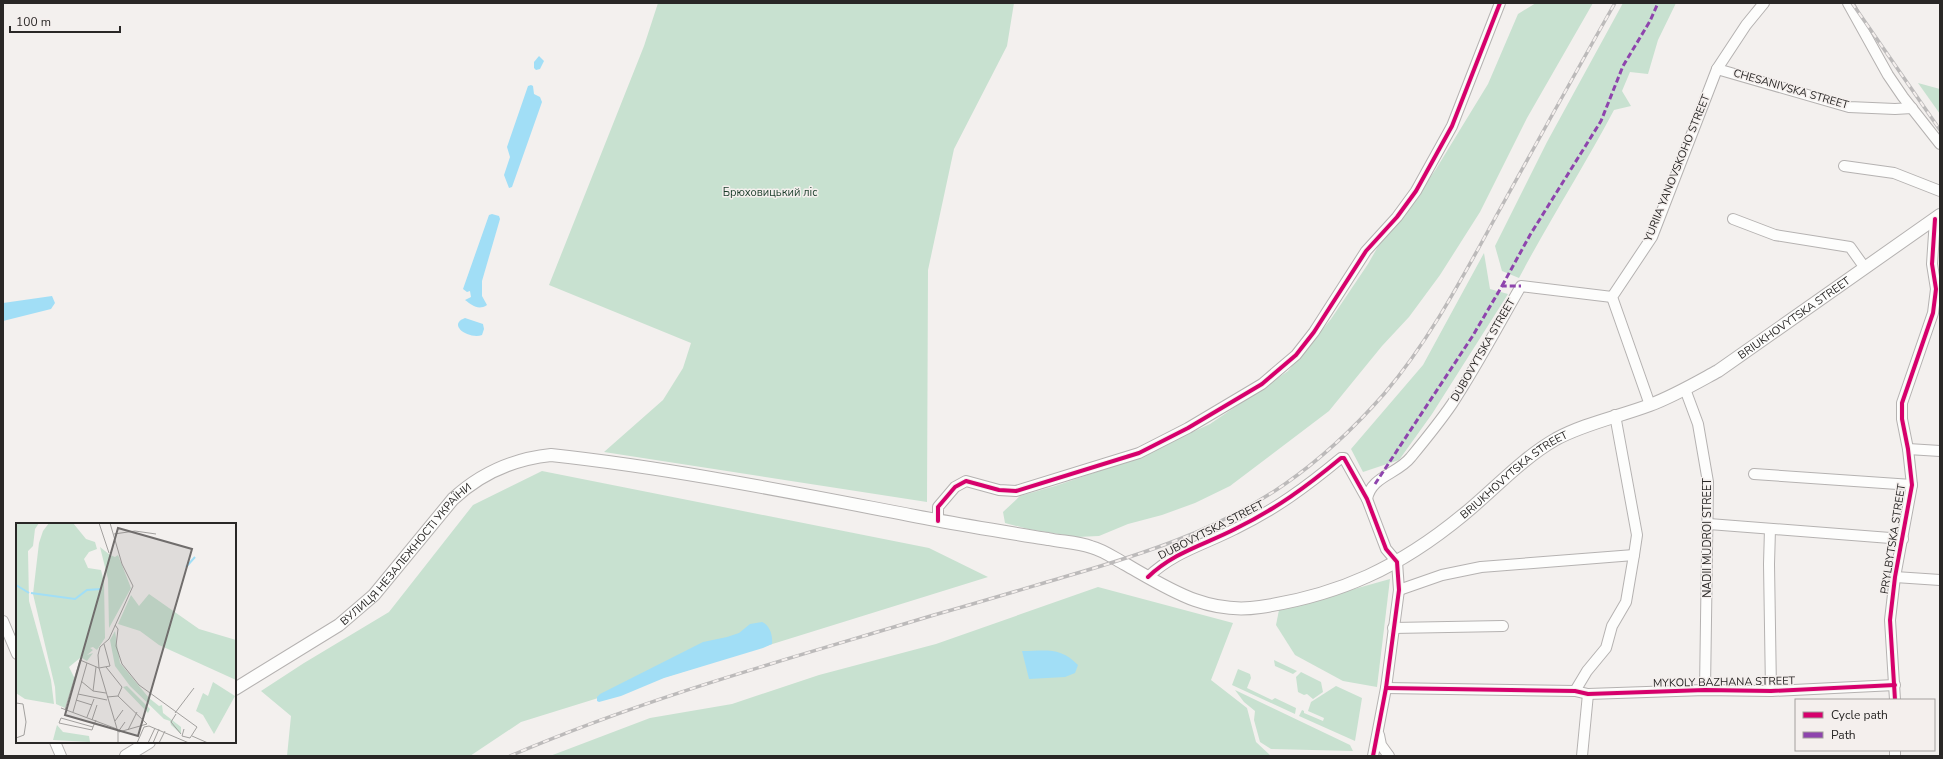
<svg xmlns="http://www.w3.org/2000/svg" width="1943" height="759" font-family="'Nunito Sans',sans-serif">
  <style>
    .green { fill: #c8e1d0 }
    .water { fill: #a1def6 }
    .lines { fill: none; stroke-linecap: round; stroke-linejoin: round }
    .minor-casing { stroke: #b5b2b1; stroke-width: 12 }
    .major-casing { stroke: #b5b2b1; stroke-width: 14 }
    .minor { stroke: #fdfdfc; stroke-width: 10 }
    .major { stroke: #fdfdfc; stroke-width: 12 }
    .rail-casing { stroke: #bcbaba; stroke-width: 3.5 }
    .rail { stroke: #f4efed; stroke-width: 2; stroke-dasharray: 6; stroke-linecap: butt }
    .quiet { stroke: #8e44ad; stroke-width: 3; stroke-dasharray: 6 3; stroke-linecap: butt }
    .cycleway-casing { stroke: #f4efed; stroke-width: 6 }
    .cycleway { stroke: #d6006c; stroke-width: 4 }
    .labels { text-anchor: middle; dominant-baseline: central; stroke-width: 3; stroke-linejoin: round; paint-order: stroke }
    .street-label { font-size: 11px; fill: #292726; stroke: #f4efed }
    .park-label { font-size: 11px; fill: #193b29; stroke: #f4efed }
    .inset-river { fill: none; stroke: #a1def6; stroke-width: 2 }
    .inset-road { fill: none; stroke: #a2a09e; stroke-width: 1 }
    .view { fill: #706d6c; fill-opacity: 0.15; stroke: #706d6c; stroke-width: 2 }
    .inset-edge { fill: none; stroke: #292726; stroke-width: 2 }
  </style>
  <rect width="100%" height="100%" fill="#f3f0ee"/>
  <g class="green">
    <polygon points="658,3 1014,3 1007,46 954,149 928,270 927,502 604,452 663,400 683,368 691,343 549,285 644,46"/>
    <polygon points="1536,3 1593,3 1527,118 1480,212 1440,275 1409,317 1382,346 1329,411 1230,486 1195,503 1162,515 1128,524 1099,536 1077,537 1028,529 1005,523 1003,512 1020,496 1055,486 1129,461 1210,424 1288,371 1331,319 1368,264 1388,229 1401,219 1436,169 1488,84 1518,14"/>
    <path d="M1623 3H1676L1658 40 1648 74 1630 72 1622 91 1631 106 1614 110C1584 167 1549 221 1519 278L1502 271 1495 246 1547 142Z"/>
    <polygon points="1918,83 1940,89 1940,114"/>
    <polygon points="1484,253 1490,289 1508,294 1432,414 1399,460 1363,472 1351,449 1423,365"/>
    <polygon points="542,471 929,548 988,577 521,722 470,756 287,756 291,716 261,691 304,663 389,612 473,505"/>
    <polygon points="1390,579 1377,687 1343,681 1295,655 1276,625 1279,610"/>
    <polygon points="1098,587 1233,623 1211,680 1247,708 1256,742 1271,756 550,756 650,718 732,704 819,675 936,644"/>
    <polygon points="1274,660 1297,671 1293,674 1275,666"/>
    <polygon points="1238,669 1250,674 1251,678 1247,688 1272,700 1275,698 1296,708 1295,714 1232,685"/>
    <polygon points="1301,672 1321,682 1323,692 1313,699 1307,694 1304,695 1298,692 1296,677"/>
    <polygon points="1336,686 1362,698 1355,741 1299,716 1302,710 1304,711 1304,713 1323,721 1324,718 1308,711 1311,702"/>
    <polygon points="1235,690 1350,745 1353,751 1271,749 1260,742 1254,720 1255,711 1244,702"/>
  </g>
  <g class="water">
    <polygon points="539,56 544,61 540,69 536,70 534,68 534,62"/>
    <polygon points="531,85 533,86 534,94 540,97 542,102 512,187 509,188 504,175 510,157 507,147 528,86"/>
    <path d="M492 214 499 216 500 219 482 281V296L487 305C478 311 472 305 465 300L471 297 470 291 467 292 463 289 489 215Z"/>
    <polygon points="52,296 55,303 51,309 3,321 3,303"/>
    <path d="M465 318 483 324 484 329 482 335C470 340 446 325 465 318Z"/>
    <path d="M762 622C770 625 773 636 772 644L763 648 664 678 621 696 599 702 597 701V697L600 694 703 642 727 637 739 633 750 624Z"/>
    <path d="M1022 651C1045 651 1060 646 1078 665L1075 673 1065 677 1029 679Z"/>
  </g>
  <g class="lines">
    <defs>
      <g id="minor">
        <polyline points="1848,3 1888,75 1903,97 1940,144"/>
        <polyline points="1717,69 1849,107 1895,109 1912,108"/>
        <polyline points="1844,166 1894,173 1940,191"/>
        <polyline points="1733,219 1775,235 1850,247 1865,268"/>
        <polyline points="1685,389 1698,424 1708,482 1705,690"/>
        <polyline points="1650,405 1612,297 1652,237 1717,69 1746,25 1764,3"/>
        <polyline points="1908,449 1940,451"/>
        <polyline points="1754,474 1912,485"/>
        <path d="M1367 499C1371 476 1398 474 1411 457 1425 440 1439 423 1452 404 1477 366 1498 326 1521 286L1612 297"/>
        <polyline points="938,521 938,507 955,487 966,481 999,490 1016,491 1139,453 1188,428 1262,384 1296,355 1314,332 1366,251 1397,217 1416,191 1452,126 1500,3"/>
        <polyline points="1709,524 1903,539"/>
        <polyline points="1770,529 1769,564 1771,691"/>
        <path d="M1148 577C1174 552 1204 545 1235 529 1276 509 1306 487 1341 458H1344L1367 499 1386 549 1397 562 1399 590 1386 688 1373 756"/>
        <polyline points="1895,577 1940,580"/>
        <polyline points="1399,590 1442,575 1481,567 1634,555"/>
        <polyline points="3,621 17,654"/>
        <polyline points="1393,628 1503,626"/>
        <polyline points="1386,688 1575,691 1588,694 1705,690 1771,691 1895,685"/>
        <polyline points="1575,691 1587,671 1606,648 1612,626 1626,602 1634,555 1637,535 1615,415"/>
        <polyline points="1895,700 1890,620 1895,577 1912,485 1908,449 1902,419 1902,403 1933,313 1936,289 1932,264 1935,219"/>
        <polyline points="1379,735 1381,745 1389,756"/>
        <polyline points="55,742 61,756"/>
        <polyline points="1895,750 1895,756"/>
        <polyline points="1582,756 1588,694"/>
      </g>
      <g id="major">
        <path id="s1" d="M235 689 339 625 374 595 453 499C481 473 513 459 551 455 680 469 809 496 936 520 973 527 1011 533 1048 539 1062 542 1078 542 1091 547 1103 550 1114 558 1125 564 1169 589 1207 615 1260 607 1340 595 1400 567 1463 515 1494 490 1521 459 1556 439 1586 423 1618 417 1650 405 1674 396 1696 383 1718 371L1940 215"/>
        <polyline points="126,756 149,742"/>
      </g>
    </defs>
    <use href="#minor" class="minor-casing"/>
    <use href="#major" class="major-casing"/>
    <use href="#minor" class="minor"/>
    <use href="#major" class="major"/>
    <defs>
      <g id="rail">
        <polyline points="1852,3 1940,130"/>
        <path d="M510 756C647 697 792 658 934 615 977 603 1020 590 1064 577 1140 555 1219 530 1285 484 1321 459 1355 427 1384 394 1429 341 1461 280 1494 220 1534 148 1574 75 1615 3"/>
      </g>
    </defs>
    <use href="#rail" class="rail-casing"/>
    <use href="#rail" class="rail"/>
    <g class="quiet">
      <polyline points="1502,286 1530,235 1601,121 1623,66 1650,21 1658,3"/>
      <polyline points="1375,484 1472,337 1502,286 1521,286"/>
    </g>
    <defs>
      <g id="cycleway">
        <polyline points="938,521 938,507 955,487 966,481 999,490 1016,491 1139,453 1188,428 1262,384 1296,355 1314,332 1366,251 1397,217 1416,191 1452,126 1500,3"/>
        <path d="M1148 577C1174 552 1204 545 1235 529 1276 509 1306 487 1341 458H1344L1367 499 1386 549 1397 562 1399 590 1386 688 1373 756"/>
        <polyline points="1386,688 1575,691 1588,694 1705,690 1771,691 1895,685"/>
        <polyline points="1895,700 1890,620 1895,577 1912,485 1908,449 1902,419 1902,403 1933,313 1936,289 1932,264 1935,219"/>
      </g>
    </defs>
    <use href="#cycleway" class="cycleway-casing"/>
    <use href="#cycleway" class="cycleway"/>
  </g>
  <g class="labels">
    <g class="street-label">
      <text transform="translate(1791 89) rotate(16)">CHESANIVSKA STREET</text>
      <text transform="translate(1677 168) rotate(-68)">YURIIA YANOVSKOHO STREET</text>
      <text stroke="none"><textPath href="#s1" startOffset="1748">BRIUKHOVYTSKA STREET</textPath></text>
      <text transform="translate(1483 350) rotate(-60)">DUBOVYTSKA STREET</text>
      <text stroke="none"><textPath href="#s1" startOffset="1424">BRIUKHOVYTSKA STREET</textPath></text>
      <text transform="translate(1211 530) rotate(-27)">DUBOVYTSKA STREET</text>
      <text transform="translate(1707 538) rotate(-90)">NADII MUDROI STREET</text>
      <text transform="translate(1893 539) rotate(-81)">PRYLBYTSKA STREET</text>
      <text stroke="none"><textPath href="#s1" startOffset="220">ВУЛИЦЯ НЕЗАЛЕЖНОСТІ УКРАЇНИ</textPath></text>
      <text transform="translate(1724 682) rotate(-1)">MYKOLY BAZHANA STREET</text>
    </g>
    <g class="park-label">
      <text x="770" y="192">Брюховицький ліс</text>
    </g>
  </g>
  <g transform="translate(16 523)">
    <rect width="220" height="220" fill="#f3f0ee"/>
    <path d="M0 0H23L19 6 17 23 12 28 13 78 35 157 38 181 9 176 0 170ZM33 0H57L70 16 79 19 81 26 73 29 68 36 72 45 85 47 88 59 89 115 81 127 77 124 74 125 77 127 71 132 77 130 71 138 66 135 68 127 64 135 53 144 59 156 49 185 40 181 39 164 17 71 23 20 27 8ZM84 24 94 32 99 34 102 32 115 65 93 105 92 56ZM133 71 183 106 220 117V157L143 122 124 108 102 101 115 72 123 83ZM99 108 104 140 133 175 143 183 146 182 147 190 165 204V211L155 202 154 198 148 196 114 163 99 143 94 117ZM197 159 219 173 198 211 187 192 180 188 187 170 192 173ZM111 163 134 186 132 190 107 164ZM41 202 47 209 73 213 74 219 37 217Z" fill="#c8e1d0"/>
    <path class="inset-river" d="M170 44 179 34M0 62 13 70M15 70 59 76 71 67 85 66"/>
    <path class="inset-road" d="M83 0 93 30M94 0 106 41 117 63 93 116 84 124 82 132 83 145 102 209V220M98 11 119 8 140 11M99 102 102 106 100 123 106 141 123 162 181 204 174 215 166 213 168 206M90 144 106 164 102 173M65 158 77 168 90 170M77 168 80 144M62 171 91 177M91 174 102 173 131 201 103 209M60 177 76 182M0 180 7 181 10 199 8 212 0 215M45 185 101 206M49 187 64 137 83 145 94 143 88 121M57 189 71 140M159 190 178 165M160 191 155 199 165 211M71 194 78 176M76 197 81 182M99 198 107 187M77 204 45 195 43 200 76 207 77 204 80 197M112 207 121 189M102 209 109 199M176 213 192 220M121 220 128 204 133 203 173 220M132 220 139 205M137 220 143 206M143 220 149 208"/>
    <path class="view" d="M102 5 176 26 122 213 49 192Z"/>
    <rect width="220" height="220" class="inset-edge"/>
  </g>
  <rect width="1943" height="759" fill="none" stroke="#292726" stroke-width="8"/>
  <rect x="1795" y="699" width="140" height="52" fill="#f4efed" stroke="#a39f9d"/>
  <rect x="1803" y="712" width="20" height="6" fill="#d6006c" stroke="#a39f9d"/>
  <text x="1831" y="719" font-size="12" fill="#292726">Cycle path</text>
  <rect x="1803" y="732" width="20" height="6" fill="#8e44ad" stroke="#a39f9d"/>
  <text x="1831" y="739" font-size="12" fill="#292726">Path</text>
  <path d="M10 26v6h110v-6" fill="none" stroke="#292726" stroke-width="2"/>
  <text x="16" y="26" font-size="12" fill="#292726" stroke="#f4efed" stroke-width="3" paint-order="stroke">100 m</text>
</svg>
